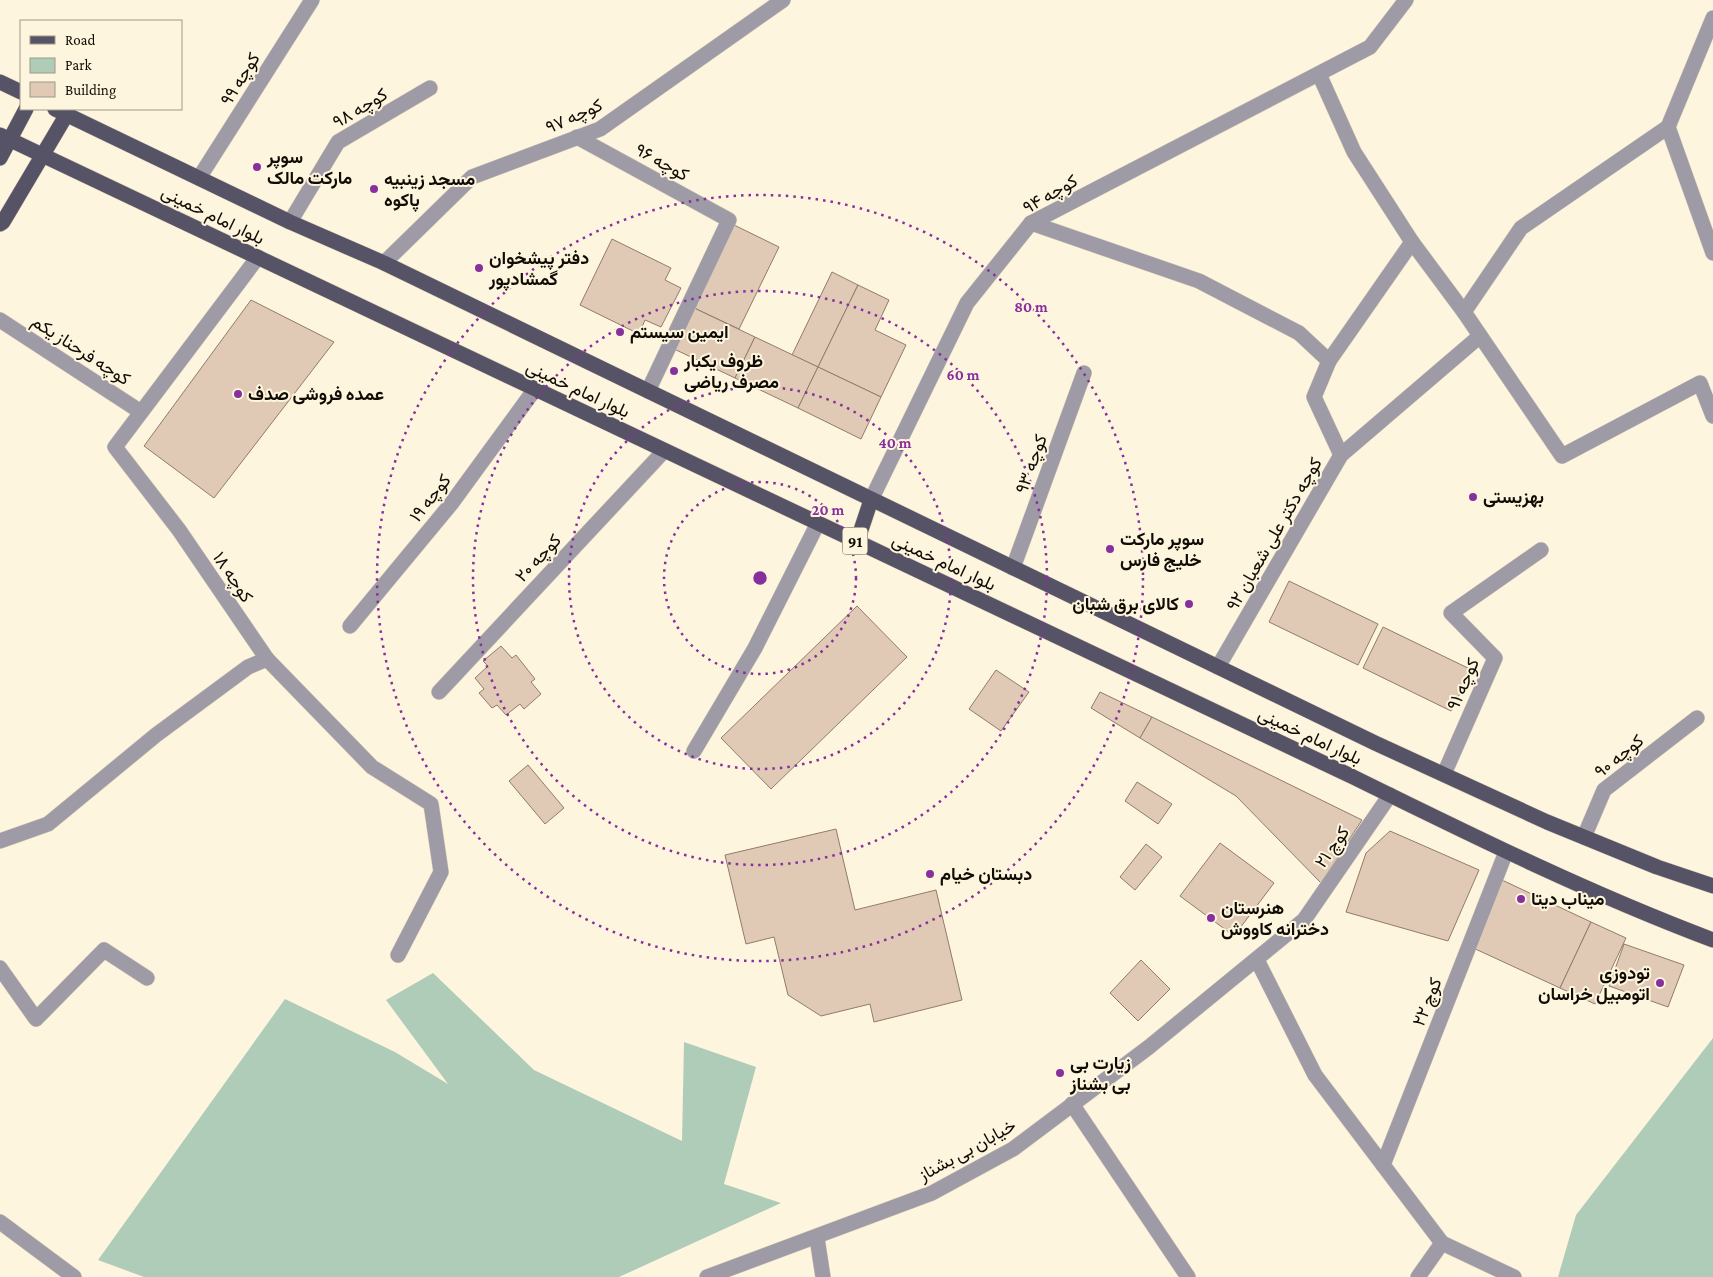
<svg xmlns="http://www.w3.org/2000/svg" width="1713" height="1277" font-family="'Crimson Pro',Vazirmatn,serif">
  <style>
    .green { fill: #afccb9 }
    .building { fill: #e0c9b5; stroke: #917c6a }
    .lines { fill: none; stroke-linecap: round; stroke-linejoin: round }
    .minor-casing { stroke: #d8d0bc; stroke-width: 16 }
    .major-casing { stroke: #d8d0bc; stroke-width: 16 }
    .minor { stroke: #9e9ba7; stroke-width: 15 }
    .major { stroke: #575366; stroke-width: 15 }
    .ring { fill: none; stroke: #87309d; stroke-width: 2.5; stroke-dasharray: 2.5 5 }
    .poi-dot { fill: #87309d; stroke: #fef5df; stroke-width: 2 }
    .labels { text-anchor: middle; dominant-baseline: central; stroke-width: 4; stroke-linejoin: round; paint-order: stroke }
    .shield { fill: #fef5df; stroke: #575246; stroke-width: 1 }
    .shield-label { font-size: 16px; font-weight: bold; fill: #100c04 }
    .street-label { font-size: 18px; fill: #100c04; stroke: #fef5df }
    .poi-label { font-size: 18px; font-weight: bold; fill: #100c04; stroke: #fef5df; text-anchor: start }
    .centre { fill: #87309d; stroke: #fef5df; stroke-width: 2.5 }
    .ring-label { font-size: 15px; text-anchor: middle; font-weight: bold; fill: #87309d; stroke: #fef5df; stroke-width: 4; stroke-linejoin: round; paint-order: stroke }
  </style>
  <rect width="100%" height="100%" fill="#fef5df"/>
  <g class="green">
    <polygon points="433,973 534,1070 682,1141 684,1042 756,1067 724,1184 781,1203 619,1277 144,1277 98,1260 285,999 395,1052 448,1084 386,1000"/>
    <polygon points="1713,1038 1713,1277 1558,1277 1576,1215"/>
  </g>
  <g class="building">
    <polygon points="732,224 779,247 739,329 692,307"/>
    <polygon points="612,239 671,268 665,280 681,288 661,327 645,320 639,334 580,305"/>
    <polygon points="832,272 858,285 818,367 792,355"/>
    <polygon points="858,285 889,300 875,330 906,345 881,397 818,367"/>
    <polygon points="251,300 334,342 214,498 144,446"/>
    <polygon points="692,307 755,337 735,378 672,348"/>
    <polygon points="755,337 818,367 798,408 735,378"/>
    <polygon points="818,367 881,397 861,439 798,408"/>
    <polygon points="1289,581 1378,624 1358,665 1269,622"/>
    <polygon points="857,606 907,657 771,789 721,738"/>
    <polygon points="1383,627 1472,670 1451,711 1363,668"/>
    <polygon points="501,646 512,658 516,655 535,679 531,682 541,694 524,709 520,704 506,715 497,705 492,708 479,693 484,689 475,678 488,666 483,661"/>
    <polygon points="996,670 1029,692 1001,731 969,709"/>
    <polygon points="1100,692 1152,717 1140,738 1091,708"/>
    <polygon points="1152,717 1362,820 1321,883 1236,796 1140,738"/>
    <polygon points="528,765 564,808 545,824 509,781"/>
    <polygon points="1137,782 1172,804 1158,824 1125,801"/>
    <polygon points="836,829 855,910 936,890 962,1000 874,1022 870,1004 821,1016 788,995 774,937 746,944 725,855"/>
    <polygon points="1390,831 1479,870 1448,941 1346,912 1366,853"/>
    <polygon points="1220,843 1274,883 1234,936 1180,896"/>
    <polygon points="1146,844 1162,857 1135,890 1120,877"/>
    <polygon points="1502,880 1591,922 1560,988 1471,947"/>
    <polygon points="1591,922 1626,938 1595,1004 1560,988"/>
    <polygon points="1624,944 1684,965 1668,1007 1609,986"/>
    <polygon points="1141,960 1170,989 1138,1021 1110,993"/>
  </g>
  <g class="lines">
    <defs>
      <g id="minor">
        <polyline points="1319,74 1354,152 1412,242"/>
        <polyline points="1668,127 1713,253"/>
        <polyline points="577,137 729,220 648,391"/>
        <polyline points="199,178 312,0"/>
        <polyline points="290,222 338,142 430,88"/>
        <polyline points="1031,223 1199,281 1299,333 1329,361"/>
        <polyline points="384,263 472,177 600,129 783,0"/>
        <polyline points="1464,312 1562,456 1700,383 1713,416"/>
        <polyline points="0,320 141,412"/>
        <polyline points="1341,455 1480,336"/>
        <polyline points="871,500 967,303 1031,223 1370,47 1406,0"/>
        <polyline points="1013,568 1084,373"/>
        <polyline points="350,626 451,504 535,389"/>
        <polyline points="267,659 372,767 431,804 441,872 398,955"/>
        <polyline points="1218,667 1341,455 1314,397 1329,361 1412,242 1464,312 1521,228 1668,127 1713,18"/>
        <polyline points="439,692 664,451"/>
        <polyline points="694,751 755,648 818,523"/>
        <polyline points="1444,774 1495,658 1451,613 1541,550"/>
        <polyline points="1584,837 1604,790 1697,718"/>
        <polyline points="0,841 48,824 156,735 248,667 267,659 179,530 115,447 258,257"/>
        <polyline points="1257,960 1315,1075 1442,1243 1418,1277"/>
        <polyline points="0,968 36,1019 104,950 147,978"/>
        <polyline points="1072,1104 1188,1277"/>
        <polyline points="1383,1165 1506,852"/>
        <polyline points="0,1222 74,1277"/>
        <polyline points="817,1238 823,1277"/>
        <polyline points="1442,1243 1514,1277"/>
        <polyline points="707,1277 932,1193 1013,1149 1149,1047 1304,920 1390,795"/>
      </g>
      <g id="major">
        <polyline points="0,82 21,92"/>
        <polyline points="55,109 290,222 384,263 1375,743 1547,822 1657,867 1713,886"/>
        <path d="M0 135 1349 775C1469 834 1588 893 1713 940"/>
        <polyline points="0,158 26,109"/>
        <polyline points="0,224 3,222 67,114"/>
        <polyline points="857,542 871,500"/>
      </g>
    </defs>
    <use href="#minor" class="minor-casing"/>
    <use href="#major" class="major-casing"/>
    <use href="#minor" class="minor"/>
    <use href="#major" class="major"/>
  </g>
  <g class="ring">
    <circle cx="760" cy="578" r="96"/>
    <circle cx="760" cy="578" r="191"/>
    <circle cx="760" cy="578" r="287"/>
    <circle cx="760" cy="578" r="383"/>
  </g>
  <g class="poi-dot">
    <circle cx="257" cy="167" r="5"/>
    <circle cx="374" cy="189" r="5"/>
    <circle cx="479" cy="268" r="5"/>
    <circle cx="620" cy="332" r="5"/>
    <circle cx="674" cy="371" r="5"/>
    <circle cx="238" cy="394" r="5"/>
    <circle cx="1473" cy="497" r="5"/>
    <circle cx="1110" cy="549" r="5"/>
    <circle cx="1189" cy="604" r="5"/>
    <circle cx="930" cy="874" r="5"/>
    <circle cx="1521" cy="899" r="5"/>
    <circle cx="1211" cy="918" r="5"/>
    <circle cx="1660" cy="983" r="5"/>
    <circle cx="1060" cy="1073" r="5"/>
  </g>
  <g class="labels">
    <rect class="shield" x="842.5" y="527.5" width="25" height="27" rx="4"/>
    <g class="shield-label">
      <text x="855" y="541">91</text>
    </g>
    <g class="street-label">
      <text transform="translate(240 79) rotate(-58)">کوچه ۹۹</text>
      <text transform="translate(360 108) rotate(-31)">کوچه ۹۸</text>
      <text transform="translate(574 116) rotate(-24)">کوچه ۹۷</text>
      <text transform="translate(662 162) rotate(29)">کوچه ۹۶</text>
      <text transform="translate(1050 194) rotate(-30)">کوچه ۹۴</text>
      <text transform="translate(213 215) rotate(26)">بلوار امام خمینی</text>
      <text transform="translate(81 350) rotate(33)">کوچه فرحناز یکم</text>
      <text transform="translate(578 389) rotate(25)">بلوار امام خمینی</text>
      <text transform="translate(1031 464) rotate(-70)">کوچه ۹۳</text>
      <text transform="translate(430 498) rotate(-52)">کوچه ۱۹</text>
      <text transform="translate(1274 534) rotate(-60)">کوچه دکتر علی شعبان ۹۲</text>
      <text transform="translate(538 558) rotate(-47)">کوچه ۲۰</text>
      <text transform="translate(944 562) rotate(25)">بلوار امام خمینی</text>
      <text transform="translate(233 577) rotate(56)">کوچه ۱۸</text>
      <text transform="translate(1463 684) rotate(-66)">کوچه ۹۱</text>
      <text transform="translate(1310 736) rotate(25)">بلوار امام خمینی</text>
      <text transform="translate(1619 756) rotate(-39)">کوچه ۹۰</text>
      <text transform="translate(1332 847) rotate(-55)">کوچ ۲۱</text>
      <text transform="translate(1427 1002) rotate(-68)">کوچ ۲۲</text>
      <text transform="translate(967 1150) rotate(-29)">خیابان بی بشناز</text>
    </g>
    <g class="poi-label">
      <text x="267" y="157">سوپر<tspan x="267" dy="21">مارکت مالک</tspan></text>
      <text x="384" y="179">مسجد زینبیه<tspan x="384" dy="21">پاکوه</tspan></text>
      <text x="489" y="258">دفتر پیشخوان<tspan x="489" dy="21">گمشادپور</tspan></text>
      <text x="630" y="332">ایمین سیستم</text>
      <text x="684" y="361">ظروف یکبار<tspan x="684" dy="21">مصرف ریاضی</tspan></text>
      <text x="248" y="394">عمده فروشی صدف</text>
      <text x="1483" y="497">بهزیستی</text>
      <text x="1120" y="539">سوپر مارکت<tspan x="1120" dy="21">خلیج فارس</tspan></text>
      <text x="1179" y="604" text-anchor="end">کالای برق شبان</text>
      <text x="940" y="874">دبستان خیام</text>
      <text x="1531" y="899">میناب دیتا</text>
      <text x="1221" y="908">هنرستان<tspan x="1221" dy="21">دخترانه کاووش</tspan></text>
      <text x="1650" y="973" text-anchor="end">تودوزی<tspan x="1650" dy="21">اتومبیل خراسان</tspan></text>
      <text x="1070" y="1063">زیارت بی<tspan x="1070" dy="21">بی بشناز</tspan></text>
    </g>
  </g>
  <circle cx="760" cy="578" r="8" class="centre"/>
  <g class="ring-label">
    <text x="1031" y="312">80 m</text>
    <text x="963" y="380">60 m</text>
    <text x="895" y="448">40 m</text>
    <text x="828" y="515">20 m</text>
  </g>
  <rect x="20" y="20" width="162" height="90" fill="#fef5df" stroke="#9f9887"/>
  <rect x="30" y="36" width="25" height="8" fill="#575366" stroke="#9f9887"/>
  <text x="65" y="45" font-size="15" fill="#100c04">Road</text>
  <rect x="30" y="58" width="25" height="15" fill="#afccb9" stroke="#9f9887"/>
  <text x="65" y="70" font-size="15" fill="#100c04">Park</text>
  <rect x="30" y="82" width="25" height="15" fill="#e0c9b5" stroke="#9f9887"/>
  <text x="65" y="95" font-size="15" fill="#100c04">Building</text>
</svg>
